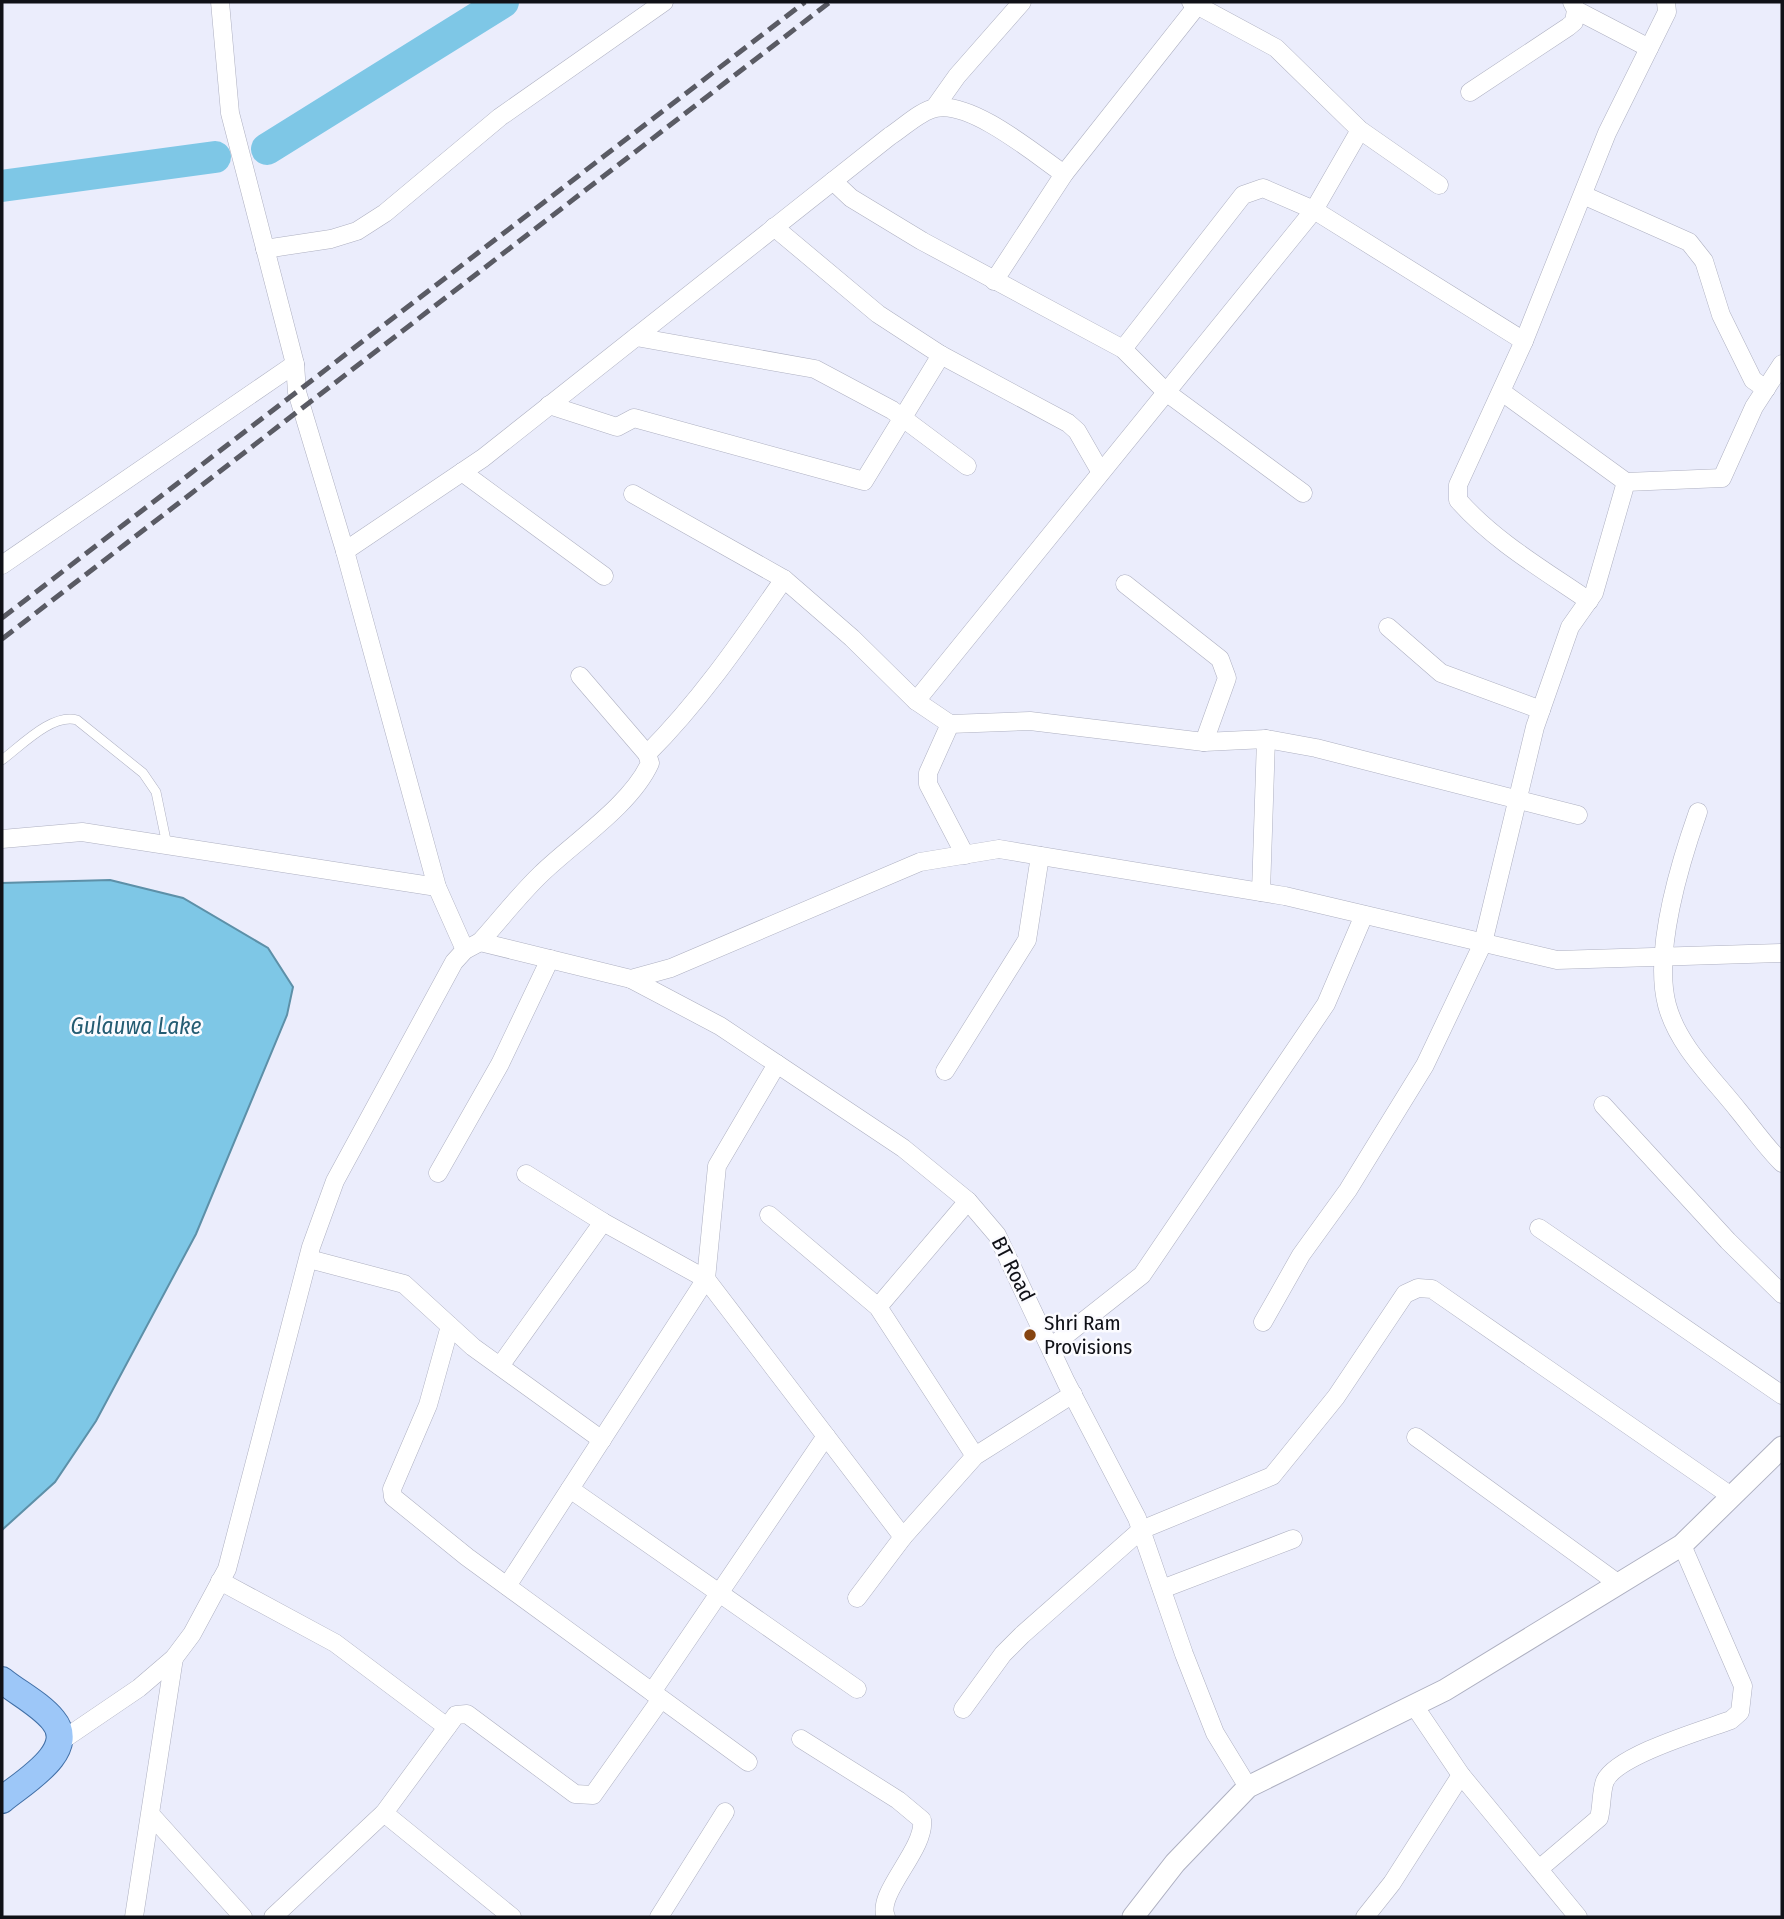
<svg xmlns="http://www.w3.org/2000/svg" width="1784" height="1919" font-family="'Fira Sans Condensed',sans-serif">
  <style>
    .water { fill: #7ec7e6; stroke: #5d90a8; stroke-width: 2 }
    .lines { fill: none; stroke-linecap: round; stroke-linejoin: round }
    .river { stroke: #7ec7e6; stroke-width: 32 }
    .service-casing { stroke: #aeb0c1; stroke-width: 10 }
    .minor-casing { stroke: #aeb0c1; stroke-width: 19 }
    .tertiary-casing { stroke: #aeb0c1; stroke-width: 23 }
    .primary-casing { stroke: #416fa6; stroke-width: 28 }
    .service { stroke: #fff; stroke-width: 9 }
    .minor { stroke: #fff; stroke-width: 18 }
    .tertiary { stroke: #fff; stroke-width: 21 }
    .primary { stroke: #9dc7f8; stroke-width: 26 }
    .rail { stroke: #5a5b64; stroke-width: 5; stroke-dasharray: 14 7; stroke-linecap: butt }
    .poi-dot { fill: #864411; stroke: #fbfbff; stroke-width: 2.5 }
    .labels { text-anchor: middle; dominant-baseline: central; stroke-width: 5; stroke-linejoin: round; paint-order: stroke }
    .street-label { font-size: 21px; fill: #101117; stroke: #fbfbff }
    .poi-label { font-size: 21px; fill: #101117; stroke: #fbfbff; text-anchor: start }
    .water-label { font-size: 23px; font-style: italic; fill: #245c73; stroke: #fbfbff }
  </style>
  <rect width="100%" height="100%" fill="#ebedfc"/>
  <polygon class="water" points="110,880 183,898 268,948 293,987 287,1015 196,1234 96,1421 55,1482 2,1530 2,883"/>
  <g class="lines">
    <g class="river">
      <polyline points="267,149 503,2"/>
      <polyline points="2,186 215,157"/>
    </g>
    <defs>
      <path id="service" d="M2 760C21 746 52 713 77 720L143 773 156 792 167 845"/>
      <g id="minor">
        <polyline points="220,2 230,113 295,364 297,392 345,551 437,887 465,950"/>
        <polyline points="1191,2 1276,48 1360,130 1439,185"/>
        <polyline points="1576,10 1649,48"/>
        <polyline points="1470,92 1568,27 1574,22 1576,10 1572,2"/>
        <polyline points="935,107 957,76 1022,2"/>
        <polyline points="833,181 851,198 922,241 1123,349 1166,392 1303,493"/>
        <polyline points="1583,195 1689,242 1704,261 1721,315 1753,380 1766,389"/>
        <polyline points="774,227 878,314 941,355 1068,423 1077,431 1100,471"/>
        <polyline points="265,249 331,239 357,231 385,213 500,117 664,2"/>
        <polyline points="994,281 1064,174 1200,2"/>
        <polyline points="636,337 815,369 892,410 967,466"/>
        <polyline points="1123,349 1243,195 1263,188 1314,210 1524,341"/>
        <polyline points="1502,392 1626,482"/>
        <polyline points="549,405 617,427 634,418 864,481 941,355"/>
        <polyline points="462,472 604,576"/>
        <polyline points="633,494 784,579 852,638 916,701 950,724 1030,721 1204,742 1266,739 1316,748 1578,815"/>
        <path d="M345 551 483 458 890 136C903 128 921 110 936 108 972 101 1035 154 1064 174"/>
        <polyline points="2,565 295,364"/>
        <polyline points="1125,584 1220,659 1227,678 1204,742"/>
        <path d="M1589 601C1544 570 1494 541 1458 500V485L1524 341 1607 133 1667 12 1666 2"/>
        <polyline points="1388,627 1441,673 1541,710"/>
        <polyline points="916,701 1314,210 1360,130"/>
        <polyline points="950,724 928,773 928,784 965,855"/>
        <path d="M647 754C700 701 741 641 784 579"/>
        <path d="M1698 812C1680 863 1653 952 1667 1005 1678 1046 1712 1077 1738 1110 1752 1127 1766 1147 1782 1163"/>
        <polyline points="2,839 82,832 437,887"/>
        <polyline points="1261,892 1266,739"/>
        <path d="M480 942C500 920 519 895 541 874 574 842 631 805 650 763L647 754 580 676"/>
        <polyline points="631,979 720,1026 903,1148 968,1201 997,1235 1066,1382 1137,1518 1184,1654 1215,1733 1248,1787"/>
        <polyline points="945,1071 1027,940 1040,856"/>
        <polyline points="1603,1105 1728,1241 1782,1294"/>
        <polyline points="438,1173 500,1064 550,959"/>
        <polyline points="526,1174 603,1222 706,1279 903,1537 975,1456 1073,1394"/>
        <polyline points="769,1215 878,1307 975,1456"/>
        <polyline points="1539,1228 1782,1395"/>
        <polyline points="309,1259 404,1284 473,1347 602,1440"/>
        <polyline points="878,1307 968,1201"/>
        <polyline points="1263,1322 1301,1255 1348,1190 1425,1065 1483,943 1535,727 1570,627 1594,593 1626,482 1722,478 1754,407 1782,364"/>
        <polyline points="450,1326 428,1405 392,1489 393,1497 467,1557 748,1762"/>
        <polyline points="1052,1346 1142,1275 1326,1004 1364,915"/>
        <polyline points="500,1366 603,1222"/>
        <polyline points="1416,1437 1616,1582"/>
        <polyline points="570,1489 857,1689"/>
        <polyline points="220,1581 335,1643 447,1727"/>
        <polyline points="507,1586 706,1279 717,1166 777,1064"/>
        <polyline points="1162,1589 1293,1539"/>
        <polyline points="857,1598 903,1537"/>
        <polyline points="652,1692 826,1436"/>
        <polyline points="1415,1707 1461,1775 1578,1917"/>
        <polyline points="963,1709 1003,1654 1022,1635 1141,1530 1272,1476 1336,1397 1405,1294 1418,1288 1432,1289 1731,1496"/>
        <path d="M801 1739 898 1800 922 1820C926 1849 875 1894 886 1917"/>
        <polyline points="61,1741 139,1688 174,1658 192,1634 227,1569 311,1247 335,1181 454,962 465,950 480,942 631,979 671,968 920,862 999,849 1285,896 1557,960 1782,953"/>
        <polyline points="384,1813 512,1917"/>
        <polyline points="152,1816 243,1917"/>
        <path d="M1539 1869 1599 1818C1602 1807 1601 1791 1605 1781 1617 1755 1704 1730 1731 1720L1740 1712 1743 1686 1682 1545"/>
        <polyline points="134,1917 174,1658"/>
        <polyline points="273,1917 384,1813 456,1715 467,1714 575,1794 593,1795 661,1699"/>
        <polyline points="659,1917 725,1812"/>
        <polyline points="1365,1917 1392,1883 1461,1775"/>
      </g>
      <polyline id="tertiary" points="1133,1917 1175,1863 1248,1787 1445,1690 1682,1545 1782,1447"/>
      <path id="primary" d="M2 1680C18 1693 40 1704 53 1720 79 1751 22 1783 2 1800"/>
    </defs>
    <use href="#service" class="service-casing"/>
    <use href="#minor" class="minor-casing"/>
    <use href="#tertiary" class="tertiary-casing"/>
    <use href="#primary" class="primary-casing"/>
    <use href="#service" class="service"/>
    <use href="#minor" class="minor"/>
    <use href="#tertiary" class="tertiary"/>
    <use href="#primary" class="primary"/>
    <g class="rail">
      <polyline points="2,618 805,2"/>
      <polyline points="2,639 830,2"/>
    </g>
  </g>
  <circle class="poi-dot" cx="1030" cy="1335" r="7"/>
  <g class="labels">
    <g class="street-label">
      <text transform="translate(1013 1269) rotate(63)">BT Road</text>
    </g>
    <g class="poi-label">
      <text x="1044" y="1323">Shri Ram<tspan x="1044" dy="24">Provisions</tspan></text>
    </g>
    <g class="water-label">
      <text x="136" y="1026">Gulauwa Lake</text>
    </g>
  </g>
  <rect width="1784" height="1919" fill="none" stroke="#101117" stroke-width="7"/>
</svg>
